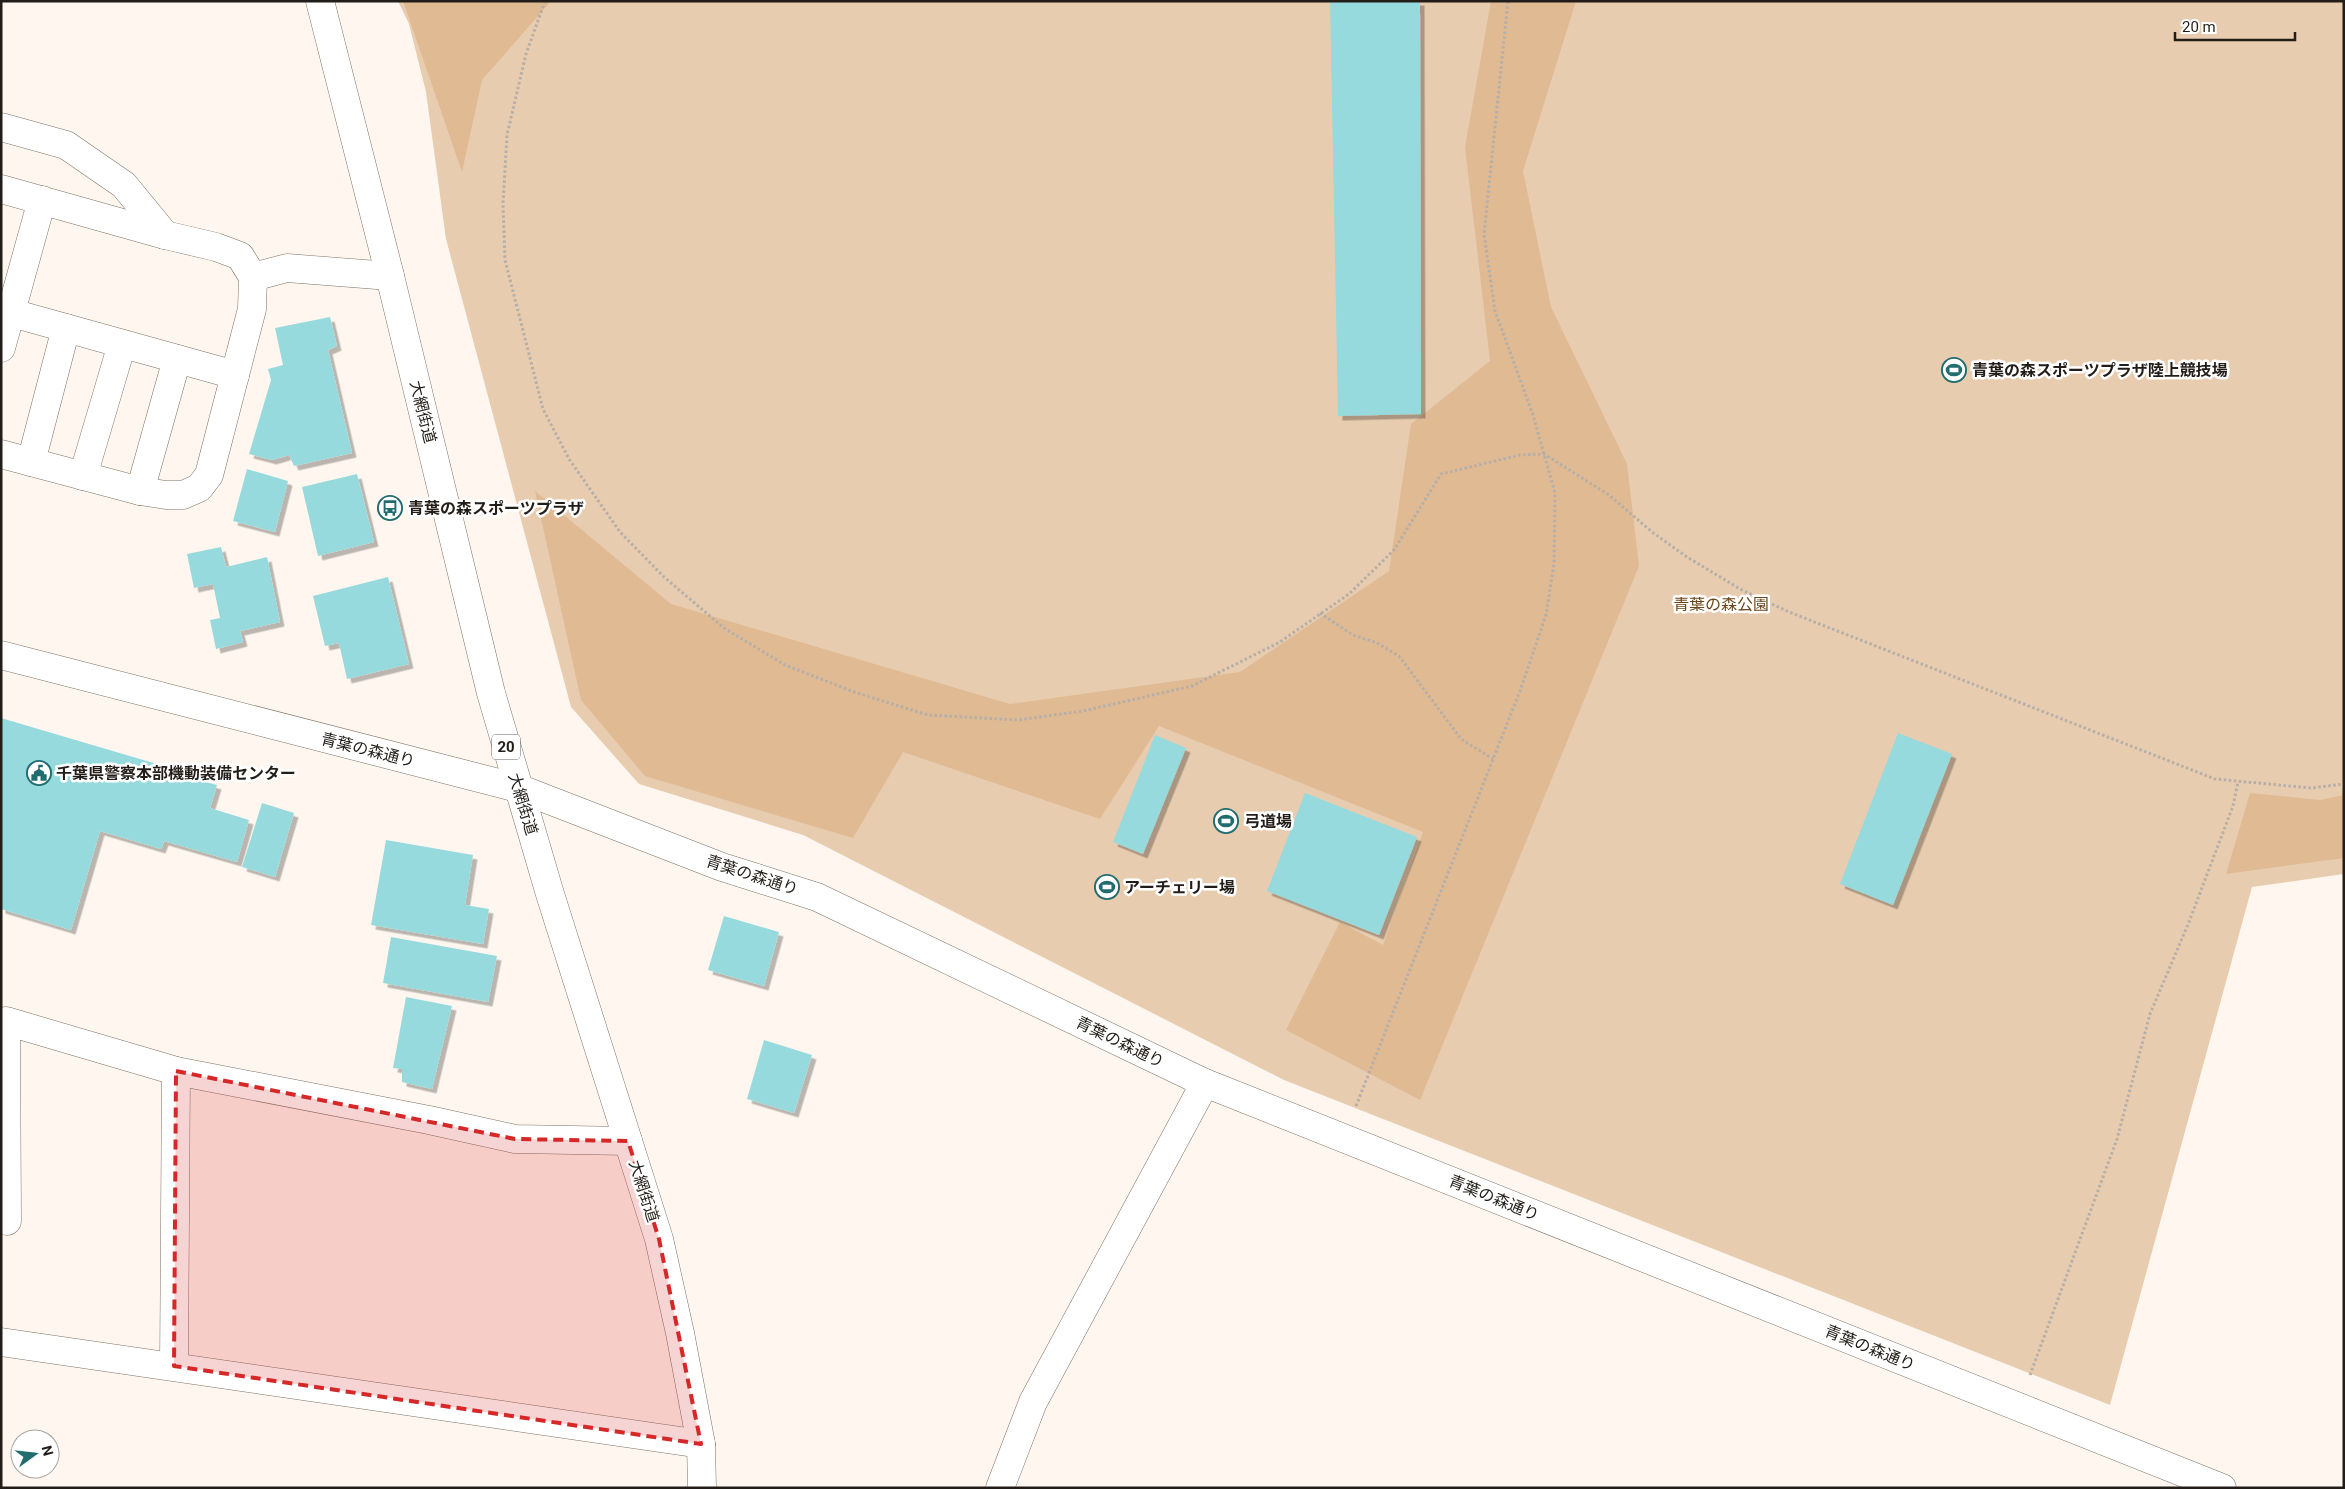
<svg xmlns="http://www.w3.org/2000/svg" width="2345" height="1489" font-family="Roboto,'Noto Sans JP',sans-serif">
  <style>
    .green { fill: #e8ccaf }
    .forest { fill: #e0ba93 }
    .building { fill: #97dadd; filter: url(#shadow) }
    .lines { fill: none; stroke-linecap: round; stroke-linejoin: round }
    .minor-casing { stroke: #7e7267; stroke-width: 29 }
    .major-casing { stroke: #7e7267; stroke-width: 29 }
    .path { stroke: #b6afa8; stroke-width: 3; stroke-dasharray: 2.5 2.5; stroke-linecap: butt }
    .minor { stroke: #fff; stroke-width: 28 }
    .major { stroke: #fff; stroke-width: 28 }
    .marked { fill: #d62828; fill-opacity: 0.2; stroke: #d62828; stroke-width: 4; stroke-dasharray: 10 6; stroke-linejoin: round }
    .labels { text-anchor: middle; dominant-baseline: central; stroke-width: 5; stroke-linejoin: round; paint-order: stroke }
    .shield { fill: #fff; stroke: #64615d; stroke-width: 1 }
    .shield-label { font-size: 15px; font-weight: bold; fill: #221d18 }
    .poi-label { font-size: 16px; font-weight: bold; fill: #221d18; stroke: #fff; text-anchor: start }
    .street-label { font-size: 16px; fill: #221d18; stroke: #fff }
    .park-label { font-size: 16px; fill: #6b4619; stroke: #fff }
  </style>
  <defs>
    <filter id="shadow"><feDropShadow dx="4.5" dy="4.5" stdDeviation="0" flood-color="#0004"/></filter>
  </defs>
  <rect width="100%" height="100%" fill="#fff7ef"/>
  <polygon class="green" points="398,1 2344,1 2344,874 2252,887 2110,1405 1284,1080 803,835 639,784 571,707 446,239 426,92 409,24"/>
  <g class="forest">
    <polygon points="403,1 551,1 482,80 462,172"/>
    <polygon points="1491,1 1576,1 1523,171 1551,307 1627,464 1639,566 1420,1100 1286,1030 1340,922 1383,945 1423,832 1159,726 1100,819 903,752 853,838 645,776 581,700 535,491 671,604 1010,704 1240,672 1389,571 1411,424 1490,361 1465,147"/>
    <polygon points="2250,793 2320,800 2344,795 2344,858 2226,874"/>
  </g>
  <g class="building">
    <polygon points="1330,1 1420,1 1421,414 1338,416"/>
    <polygon points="330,317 337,346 328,350 352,453 294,466 289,455 272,460 249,454 271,380 268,369 283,365 275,328"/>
    <polygon points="247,469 288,481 275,532 233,521"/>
    <polygon points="357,474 374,542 318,556 302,487"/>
    <polygon points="221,547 226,567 267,557 280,622 240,631 243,642 216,649 210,620 220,618 213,584 194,588 187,554"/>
    <polygon points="388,577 409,664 347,679 339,643 325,646 313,596"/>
    <polygon points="1,718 184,772 183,776 217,785 210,808 249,820 237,862 164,841 161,849 100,831 71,930 1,909"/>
    <polygon points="1898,733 1952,754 1893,905 1840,884"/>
    <polygon points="1155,735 1186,748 1143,854 1113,842"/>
    <polygon points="1305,793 1417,837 1379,935 1267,891"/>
    <polygon points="262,803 294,813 275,877 242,867"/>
    <polygon points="386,840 473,855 465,905 489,909 483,944 371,925"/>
    <polygon points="724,916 779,932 764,986 708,970"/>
    <polygon points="391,937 497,956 488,1002 383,983"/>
    <polygon points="406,997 452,1006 432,1089 402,1082 402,1069 393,1068"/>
    <polygon points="764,1040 812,1055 794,1113 747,1099"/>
  </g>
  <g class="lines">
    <defs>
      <g id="minor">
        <polyline points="1,127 66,145 124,185 165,235"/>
        <polyline points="1,189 165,235 216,247 240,256 253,277 252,309 209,475 199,488 183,495 166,495 140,491 1,454"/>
        <polyline points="253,277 287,268 390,276"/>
        <polyline points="1,310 235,375"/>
        <polyline points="1,348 42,200"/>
        <polyline points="31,462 66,328"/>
        <polyline points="83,476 122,344"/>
        <polyline points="140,491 177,359"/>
        <polyline points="1,655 518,788 722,867 817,897 1205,1083 2222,1488"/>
        <polyline points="7,1221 6,1021 176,1071 429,1120 515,1139 628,1141"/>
        <polyline points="1,1342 701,1444"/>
        <polyline points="174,1366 176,1071"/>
        <polyline points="1000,1488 1033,1402 1205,1083"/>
      </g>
      <polyline id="major" points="320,1 390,276 491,693 550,894 659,1239 680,1333 701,1444 702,1488"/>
    </defs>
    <use href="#minor" class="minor-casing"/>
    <use href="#major" class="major-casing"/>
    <g class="path">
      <polyline points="545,1 526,54 507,135 503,204 505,260 543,409 569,459 620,532 664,577 724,628 785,665 854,692 928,715 1018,720 1083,711 1192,686 1280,642 1349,594 1394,550 1441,474 1520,455 1544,454 1609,495 1652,532 1687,557 1740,589 1789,612 2215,779 2311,788 2344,784"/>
      <polyline points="1320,613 1353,635 1377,643 1399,656 1461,739 1493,759"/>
      <polyline points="1356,1106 1520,691 1546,615 1554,564 1555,493 1533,415 1495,311 1484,234 1508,1"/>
      <polyline points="2030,1375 2117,1139 2150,1014 2189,922 2233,806 2238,782"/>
    </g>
    <use href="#minor" class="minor"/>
    <use href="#major" class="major"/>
  </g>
  <path class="marked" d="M176 1071 515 1139 628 1141 659 1239 701 1444 174 1366Z"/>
  <defs>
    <symbol id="stadium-ring" viewBox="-11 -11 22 22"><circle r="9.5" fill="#fff" stroke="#206c6f" stroke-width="1.5"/><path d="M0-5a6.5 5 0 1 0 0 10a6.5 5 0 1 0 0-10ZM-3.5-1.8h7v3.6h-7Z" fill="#206c6f"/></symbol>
    <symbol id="bus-ring" viewBox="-11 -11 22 22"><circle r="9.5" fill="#fff" stroke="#206c6f" stroke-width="1.5"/><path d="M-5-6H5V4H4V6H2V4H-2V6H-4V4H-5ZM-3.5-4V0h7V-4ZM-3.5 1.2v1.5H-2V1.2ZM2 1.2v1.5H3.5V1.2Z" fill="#206c6f"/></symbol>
    <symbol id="civic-ring" viewBox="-11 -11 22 22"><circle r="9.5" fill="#fff" stroke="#206c6f" stroke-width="1.5"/><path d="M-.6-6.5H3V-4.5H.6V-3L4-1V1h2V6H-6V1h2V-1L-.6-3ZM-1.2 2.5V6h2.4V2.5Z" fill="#206c6f"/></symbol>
  </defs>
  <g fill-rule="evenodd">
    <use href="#stadium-ring" x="1940" y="356" width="28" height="28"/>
    <use href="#bus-ring" x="376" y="494" width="28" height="28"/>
    <use href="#civic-ring" x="25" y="759" width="28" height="28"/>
    <use href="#stadium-ring" x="1212" y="807" width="28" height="28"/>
    <use href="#stadium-ring" x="1093" y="873" width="28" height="28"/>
  </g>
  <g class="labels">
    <rect class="shield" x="492" y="734.5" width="28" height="25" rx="4"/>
    <g class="shield-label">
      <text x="506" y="747">20</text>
    </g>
    <g class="poi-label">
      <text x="1972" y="370">青葉の森スポーツプラザ陸上競技場</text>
      <text x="408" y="508">青葉の森スポーツプラザ</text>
      <text x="56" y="773">千葉県警察本部機動装備センター</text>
      <text x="1244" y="821">弓道場</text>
      <text x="1124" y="887">アーチェリー場</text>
    </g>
    <g class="street-label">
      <text transform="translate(423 412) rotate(76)">大網街道</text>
      <text transform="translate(368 750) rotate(14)">青葉の森通り</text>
      <text transform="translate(523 804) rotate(73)">大網街道</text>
      <text transform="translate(752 875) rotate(18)">青葉の森通り</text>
      <text transform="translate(1120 1042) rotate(26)">青葉の森通り</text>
      <text transform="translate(644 1191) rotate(72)">大網街道</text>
      <text transform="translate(1494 1198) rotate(22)">青葉の森通り</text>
      <text transform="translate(1870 1348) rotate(22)">青葉の森通り</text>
    </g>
    <g class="park-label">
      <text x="1721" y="604">青葉の森公園</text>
    </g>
  </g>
  <rect width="2345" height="1489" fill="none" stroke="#221d18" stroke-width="5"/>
  <g transform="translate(35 1454) rotate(75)"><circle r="24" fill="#ffffff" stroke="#a7a5a3"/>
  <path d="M0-4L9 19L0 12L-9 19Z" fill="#206c6f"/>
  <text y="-8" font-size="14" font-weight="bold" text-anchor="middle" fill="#221d18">N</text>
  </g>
  <path d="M2175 32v8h120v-8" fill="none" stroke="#221d18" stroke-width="2.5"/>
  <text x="2182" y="32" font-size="15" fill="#221d18" stroke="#ffffff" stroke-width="4" paint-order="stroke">20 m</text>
</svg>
